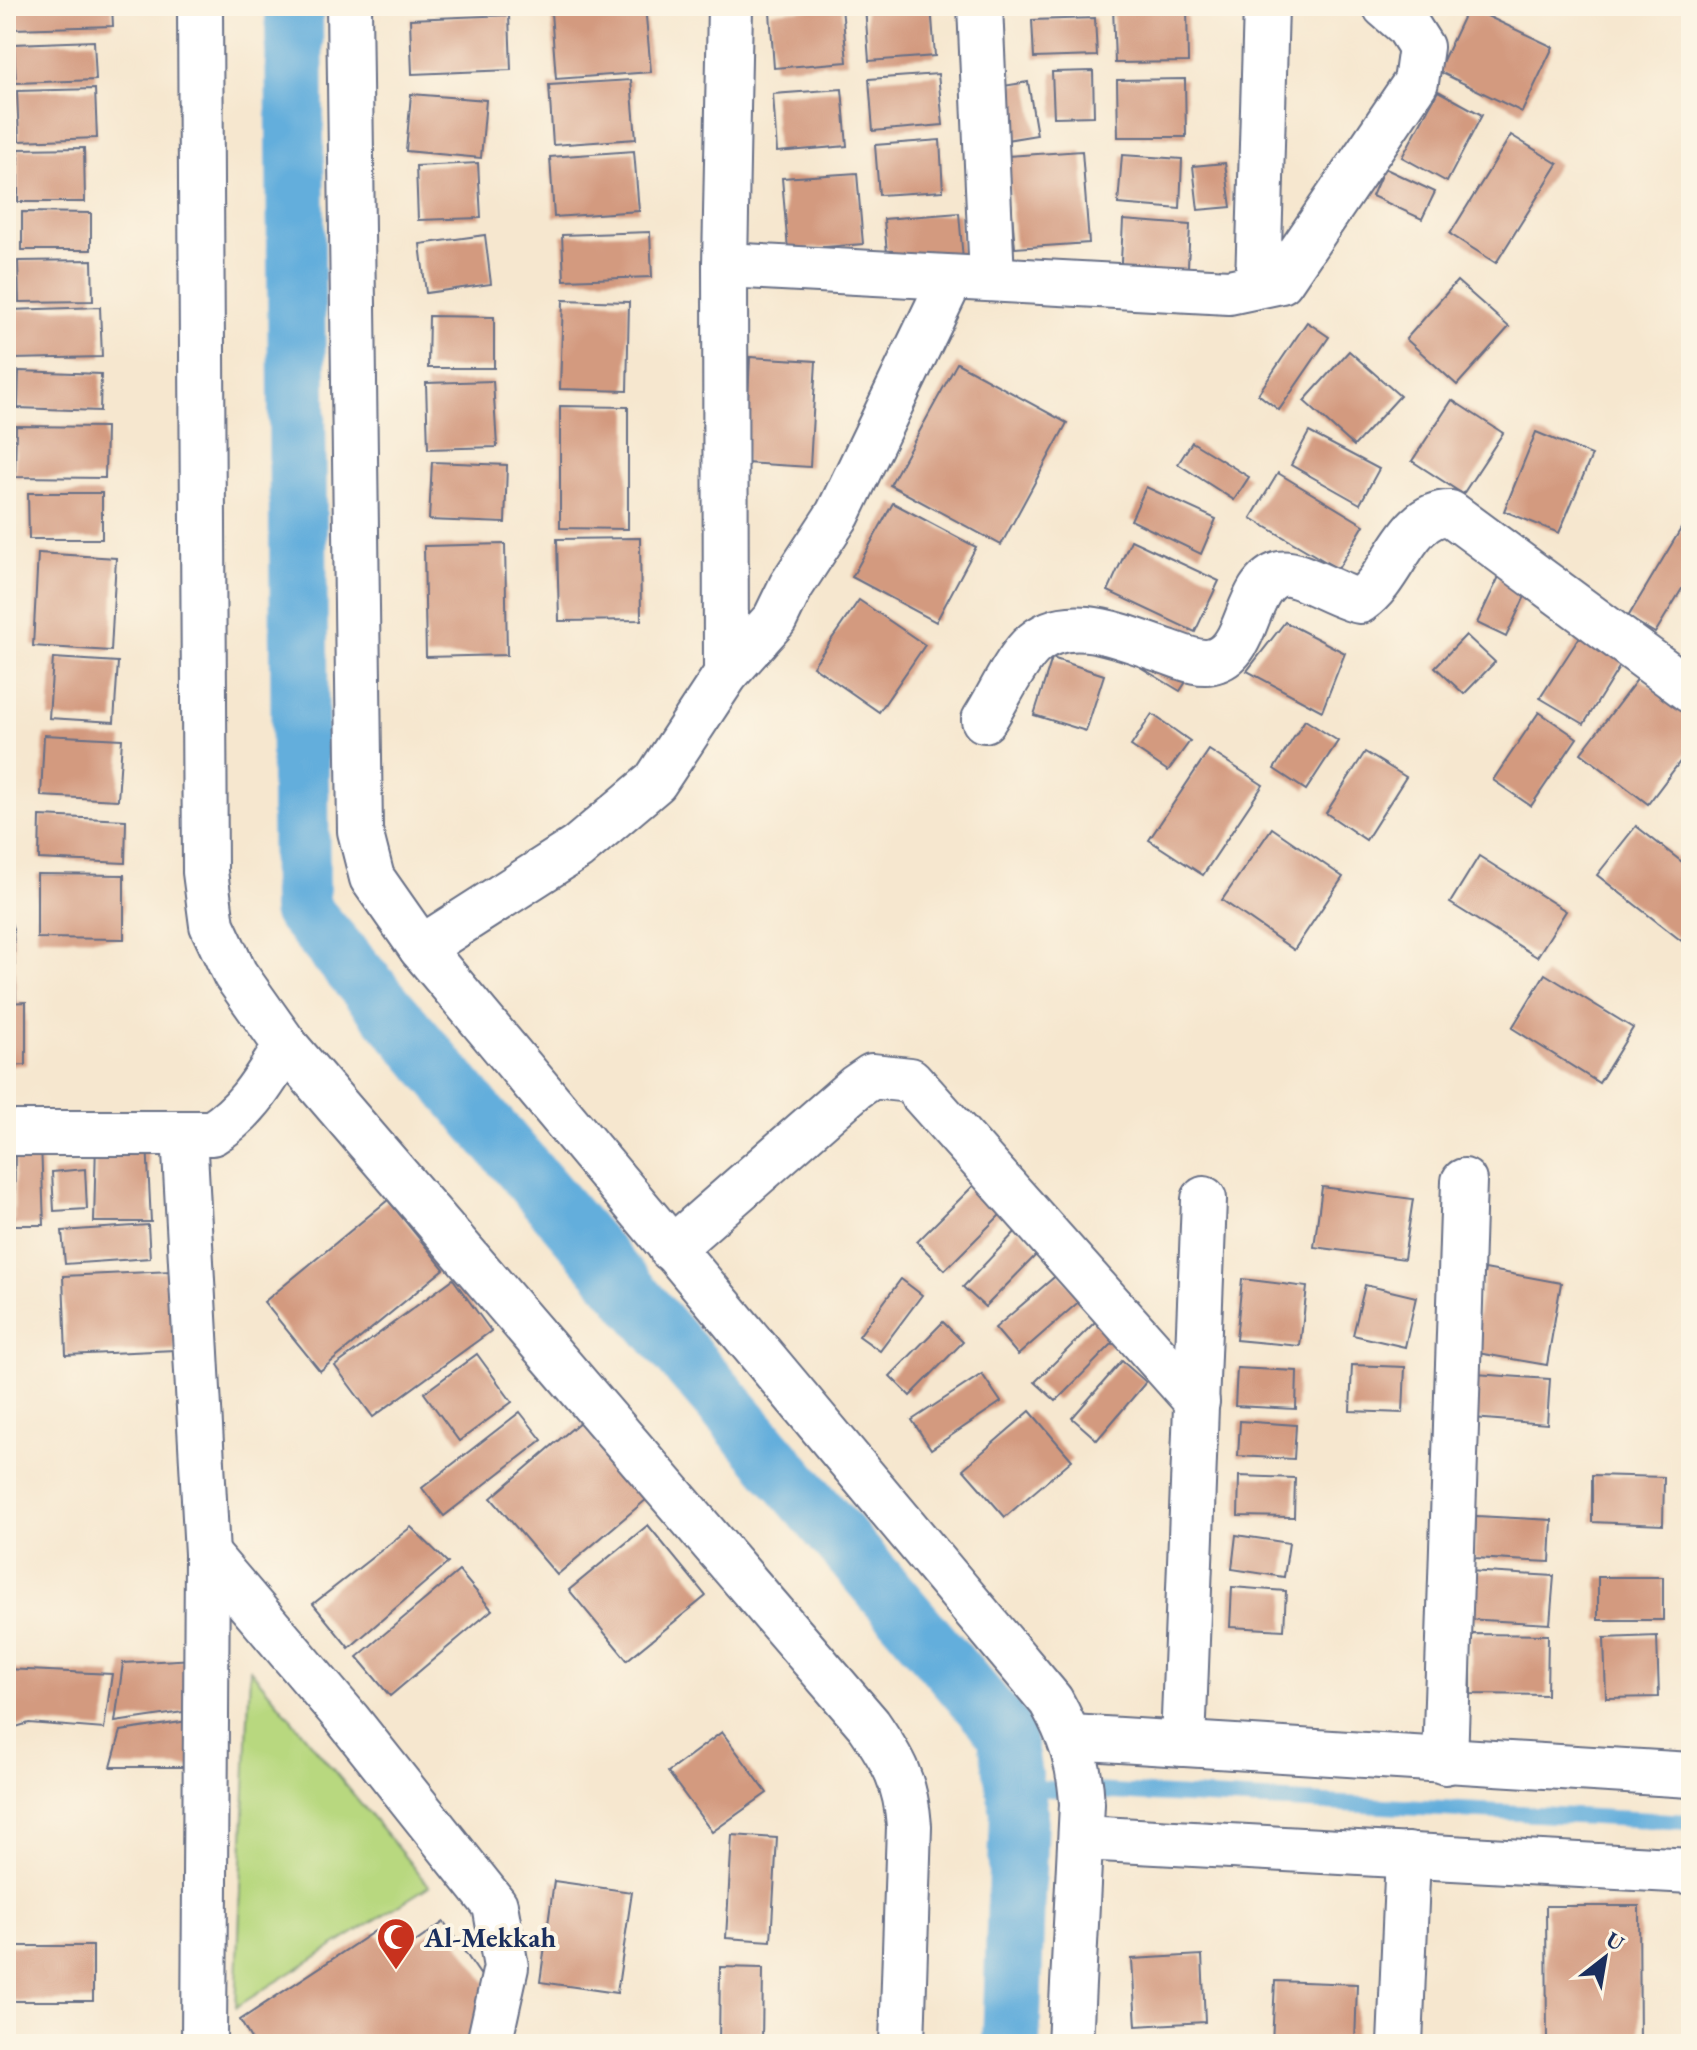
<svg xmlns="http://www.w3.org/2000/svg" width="1697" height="2050" font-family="'EB Garamond',serif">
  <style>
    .green { fill: #b8d87f; stroke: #6a846e; stroke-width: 2 }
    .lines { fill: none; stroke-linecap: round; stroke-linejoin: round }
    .stream { stroke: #63aedc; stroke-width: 16 }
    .canal { stroke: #63aedc; stroke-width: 58 }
    .building { fill: #d39a7f }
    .minor-casing { stroke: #686f86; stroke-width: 48 }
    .minor { stroke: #fff; stroke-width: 44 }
    .labels { text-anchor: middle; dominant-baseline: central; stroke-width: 8; stroke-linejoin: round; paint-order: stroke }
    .poi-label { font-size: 28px; font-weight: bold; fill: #1b2f5e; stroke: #fcf5e5; text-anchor: start }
  </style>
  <rect width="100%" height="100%" fill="#fcf5e5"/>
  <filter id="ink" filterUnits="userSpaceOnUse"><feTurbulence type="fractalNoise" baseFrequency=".0125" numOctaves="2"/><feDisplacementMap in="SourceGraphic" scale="16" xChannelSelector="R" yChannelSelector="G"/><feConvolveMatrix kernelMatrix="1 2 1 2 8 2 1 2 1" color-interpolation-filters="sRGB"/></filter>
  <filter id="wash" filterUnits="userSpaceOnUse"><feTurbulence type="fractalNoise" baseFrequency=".006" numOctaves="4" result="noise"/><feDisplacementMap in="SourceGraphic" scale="32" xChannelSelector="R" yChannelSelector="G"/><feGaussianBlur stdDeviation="1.8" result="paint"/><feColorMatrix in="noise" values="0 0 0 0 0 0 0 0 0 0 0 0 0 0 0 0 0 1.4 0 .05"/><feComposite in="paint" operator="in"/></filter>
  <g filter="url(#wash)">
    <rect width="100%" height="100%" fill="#f6e7cf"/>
    <polygon class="green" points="250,1669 429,1886 236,2007"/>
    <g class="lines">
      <polyline class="stream" points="1015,1787 1691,1822"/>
      <polyline class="canal" points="294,6 301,909 1006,1733 1019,1812 1011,2044"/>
    </g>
    <g id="blocks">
      <g class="building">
        <polygon points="13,6 112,6 113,26 13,29"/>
        <polygon points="645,6 651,72 556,79 551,12"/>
        <polygon points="865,6 931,6 935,56 869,61"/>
        <polygon points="1113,6 1187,6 1188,62 1115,63"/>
        <polygon points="842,7 847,62 774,68 770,12"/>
        <polygon points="1468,7 1553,47 1522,112 1438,71"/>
        <polygon points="509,15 511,70 412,74 410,19"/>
        <polygon points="1095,18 1097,56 1034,58 1032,20"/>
        <polygon points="94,41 96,80 16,83 14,44"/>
        <polygon points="1093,71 1094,116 1054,117 1052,72"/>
        <polygon points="938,74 943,125 873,131 869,79"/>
        <polygon points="1185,79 1186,137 1118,137 1117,80"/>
        <polygon points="631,80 636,139 553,145 549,85"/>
        <polygon points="1028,82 1037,135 1000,141 991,88"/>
        <polygon points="95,89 97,138 19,141 17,91"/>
        <polygon points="842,89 847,146 777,152 773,94"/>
        <polygon points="1438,91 1482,115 1447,182 1402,157"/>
        <polygon points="411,94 486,100 481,158 406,151"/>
        <polygon points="1511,135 1558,164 1496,263 1450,234"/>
        <polygon points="940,140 943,191 879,195 875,145"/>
        <polygon points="84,148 85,202 18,202 18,149"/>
        <polygon points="634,151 639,211 554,217 550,157"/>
        <polygon points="1082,151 1089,243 1015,248 1007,156"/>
        <polygon points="1122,155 1182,159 1180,209 1118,204"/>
        <polygon points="478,163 481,218 418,220 416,166"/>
        <polygon points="1225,163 1231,207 1198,210 1193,166"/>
        <polygon points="1384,168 1435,192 1422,219 1372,196"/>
        <polygon points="857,173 863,244 788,250 782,178"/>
        <polygon points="22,212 91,213 91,250 22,250"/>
        <polygon points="959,213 963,260 888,265 884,219"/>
        <polygon points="1123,220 1190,225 1187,287 1120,282"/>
        <polygon points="650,232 652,277 564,280 562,235"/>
        <polygon points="485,235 491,284 426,293 420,244"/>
        <polygon points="92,260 93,301 19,302 18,261"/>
        <polygon points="1457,281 1509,327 1457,385 1406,339"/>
        <polygon points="563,300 629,302 627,391 560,389"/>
        <polygon points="100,307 102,357 12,359 10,310"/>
        <polygon points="429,316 494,317 494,368 428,368"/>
        <polygon points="1307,322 1329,337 1279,410 1258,394"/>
        <polygon points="1349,351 1400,396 1354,446 1304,401"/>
        <polygon points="750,357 816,361 810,467 745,463"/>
        <polygon points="957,363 1067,423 1001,545 890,485"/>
        <polygon points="19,371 101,374 100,411 18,408"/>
        <polygon points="493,381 497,447 428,449 426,383"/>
        <polygon points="1452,400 1503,433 1463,494 1412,461"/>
        <polygon points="560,406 628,407 628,529 560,528"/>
        <polygon points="16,426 106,427 105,478 15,477"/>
        <polygon points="1309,432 1379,469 1360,504 1291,465"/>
        <polygon points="1536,432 1592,455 1559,533 1504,511"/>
        <polygon points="1192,442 1249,477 1234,500 1178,464"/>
        <polygon points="432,462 507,465 505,523 429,520"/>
        <polygon points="1278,473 1364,525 1338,569 1251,518"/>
        <polygon points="1146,487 1216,519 1201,554 1131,520"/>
        <polygon points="28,493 102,493 102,539 29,539"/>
        <polygon points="893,503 976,547 936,622 852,577"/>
        <polygon points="1691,512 1691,574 1655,633 1628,617"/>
        <polygon points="640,538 641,620 559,621 557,539"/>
        <polygon points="1131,540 1219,581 1195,632 1108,591"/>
        <polygon points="505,544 507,655 426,657 424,546"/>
        <polygon points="38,553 116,558 111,651 33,646"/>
        <polygon points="1504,566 1533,579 1506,637 1477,623"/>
        <polygon points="859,600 925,645 879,712 813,666"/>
        <polygon points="1285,622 1345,653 1322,711 1247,671"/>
        <polygon points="1466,635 1495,662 1464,694 1435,667"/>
        <polygon points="1581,635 1623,661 1584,724 1540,698"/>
        <polygon points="1150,650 1191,674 1180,691 1140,667"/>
        <polygon points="53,658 118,662 114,722 49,718"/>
        <polygon points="1052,658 1104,675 1086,731 1034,715"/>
        <polygon points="1639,677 1691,717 1691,747 1648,804 1581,753"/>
        <polygon points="1539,712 1577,738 1531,806 1493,780"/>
        <polygon points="1152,714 1190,741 1168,771 1131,746"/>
        <polygon points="1305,720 1338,741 1306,790 1274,769"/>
        <polygon points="44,735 122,739 118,800 41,796"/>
        <polygon points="1209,750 1263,785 1203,875 1149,840"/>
        <polygon points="1365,752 1406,777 1366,840 1326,813"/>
        <polygon points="40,816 126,820 125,863 39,859"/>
        <polygon points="1636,826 1691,869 1688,946 1597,875"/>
        <polygon points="1272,828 1343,877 1294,950 1222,900"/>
        <polygon points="1479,856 1566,911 1537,957 1450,903"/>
        <polygon points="37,874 124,875 124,939 37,938"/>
        <polygon points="6,906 13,929 16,1000 6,1000"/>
        <polygon points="1545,974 1633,1028 1599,1083 1512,1028"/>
        <polygon points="26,1002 26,1065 6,1066 6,1003"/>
        <polygon points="96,1142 147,1142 151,1222 94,1222"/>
        <polygon points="41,1143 44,1225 14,1225 15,1144"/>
        <polygon points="85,1169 87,1209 54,1211 52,1172"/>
        <polygon points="977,1182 1006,1209 945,1270 917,1242"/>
        <polygon points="1322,1187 1413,1199 1404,1259 1314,1247"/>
        <polygon points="388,1200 444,1269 320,1371 264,1302"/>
        <polygon points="148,1225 150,1258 65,1264 62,1231"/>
        <polygon points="1018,1229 1040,1251 985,1307 963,1287"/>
        <polygon points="1485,1269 1561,1283 1547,1365 1472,1352"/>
        <polygon points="172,1271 175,1350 66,1355 63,1276"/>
        <polygon points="1059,1273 1082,1299 1018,1355 995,1328"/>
        <polygon points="453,1279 491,1331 373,1417 335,1366"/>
        <polygon points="901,1279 922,1295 880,1351 859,1336"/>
        <polygon points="1242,1279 1307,1287 1300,1346 1236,1340"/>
        <polygon points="1365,1285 1416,1297 1405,1347 1353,1335"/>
        <polygon points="1096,1321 1115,1341 1056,1401 1035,1382"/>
        <polygon points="943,1322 963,1342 910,1396 890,1376"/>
        <polygon points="477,1354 512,1402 459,1441 424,1393"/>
        <polygon points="1122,1361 1146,1382 1097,1440 1072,1418"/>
        <polygon points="1352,1365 1405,1367 1403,1413 1350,1411"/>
        <polygon points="1237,1368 1297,1371 1296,1409 1235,1406"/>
        <polygon points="982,1374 1001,1402 931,1449 912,1420"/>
        <polygon points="1475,1374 1550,1379 1547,1424 1473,1418"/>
        <polygon points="1030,1411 1072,1460 1005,1517 963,1469"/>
        <polygon points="520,1412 542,1440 444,1516 422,1488"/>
        <polygon points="581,1421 647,1499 557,1575 491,1498"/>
        <polygon points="1240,1421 1296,1425 1294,1459 1238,1456"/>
        <polygon points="1592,1475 1664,1477 1663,1525 1592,1522"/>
        <polygon points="1239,1476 1295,1478 1294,1517 1238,1516"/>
        <polygon points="1476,1516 1552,1520 1550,1562 1474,1558"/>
        <polygon points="648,1525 706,1596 627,1660 569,1590"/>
        <polygon points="411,1527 448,1563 349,1648 313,1604"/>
        <polygon points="1236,1535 1289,1543 1284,1577 1232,1569"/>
        <polygon points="459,1571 492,1610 390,1696 357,1657"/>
        <polygon points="1468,1571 1554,1576 1550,1624 1466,1619"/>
        <rect x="1598" y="1577" width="65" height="43"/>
        <polygon points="1232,1587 1286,1591 1284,1630 1230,1627"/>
        <polygon points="1471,1634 1548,1635 1547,1695 1471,1694"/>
        <polygon points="1657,1636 1659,1697 1606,1698 1604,1638"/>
        <polygon points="195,1659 197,1710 115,1722 123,1663"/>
        <polygon points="6,1669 112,1674 104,1729 29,1723 6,1730"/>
        <polygon points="195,1720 192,1767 111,1767 121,1731"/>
        <polygon points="722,1732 767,1793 712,1832 668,1772"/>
        <polygon points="732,1835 777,1838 771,1941 726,1938"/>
        <polygon points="554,1881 632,1892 617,1993 540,1982"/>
        <polygon points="1546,1906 1639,1906 1640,2044 1547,2044"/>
        <polygon points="444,1922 486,1983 474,2044 254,2044 240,2020 375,1931 393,1958"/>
        <rect x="6" y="1946" width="87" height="55"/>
        <polygon points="1202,1955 1205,2022 1136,2026 1132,1959"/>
        <polygon points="720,1967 763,1968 762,2044 719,2044"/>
        <polygon points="1275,1981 1357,1984 1355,2044 1272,2044"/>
      </g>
    </g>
  </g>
  <g filter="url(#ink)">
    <use href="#blocks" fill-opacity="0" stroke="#686f86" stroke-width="2"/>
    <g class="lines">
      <defs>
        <g id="minor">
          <path d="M200 6 205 872 212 925 235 974 286 1046 869 1725C893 1760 906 1782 909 1826L902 2044"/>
          <path d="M349 6 360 831 372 878 421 948 1051 1701C1070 1735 1080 1764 1082 1804L1070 2044"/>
          <polyline points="980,6 992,278"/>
          <polyline points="725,265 1229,292 1281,281 1416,82 1421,47 1407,25 1385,6"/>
          <polyline points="1258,283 1266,6"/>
          <polyline points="726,674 725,265 730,6"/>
          <path d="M984 720C999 697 1012 666 1030 647 1067 609 1127 639 1168 652 1182 657 1201 666 1216 660 1251 648 1244 585 1280 574 1296 569 1339 598 1360 601 1396 576 1405 513 1450 513L1691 691"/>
          <polyline points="421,948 577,848 655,782 726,674 775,619 791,586 838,514 951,279"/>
          <path d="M6 1133H212C247 1112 264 1081 286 1046"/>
          <polyline points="184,1134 207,1554 204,2044"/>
          <polyline points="671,1249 856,1087 872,1076 910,1080 1197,1402"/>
          <polyline points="207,1554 348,1720 495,1905 506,1967 489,2044"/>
          <polyline points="1071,1737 1691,1775"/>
          <polyline points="1183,1744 1204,1199"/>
          <polyline points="1445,1762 1464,1181"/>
          <polyline points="1082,1838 1691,1871"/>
          <polyline points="1400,2044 1408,1855"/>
        </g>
      </defs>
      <use href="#minor" class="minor-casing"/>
      <use href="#minor" class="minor"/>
    </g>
  </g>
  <defs>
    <symbol id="mosque-pin" viewBox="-11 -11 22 30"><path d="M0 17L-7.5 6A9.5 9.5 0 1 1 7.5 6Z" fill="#c8321e" stroke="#fcf5e5"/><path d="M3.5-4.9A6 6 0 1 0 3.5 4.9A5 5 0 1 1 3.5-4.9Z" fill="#fff"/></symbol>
  </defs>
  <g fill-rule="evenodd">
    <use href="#mosque-pin" x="374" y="1915" width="44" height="60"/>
  </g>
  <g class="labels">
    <g class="poi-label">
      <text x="424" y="1937">Al-Mekkah</text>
    </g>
  </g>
  <rect width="1697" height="2050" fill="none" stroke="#fcf5e5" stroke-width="32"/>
  <g transform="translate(1605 1958) rotate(31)" stroke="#fcf5e5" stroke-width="6" paint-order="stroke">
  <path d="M0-6L14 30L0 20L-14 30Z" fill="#1b2f5e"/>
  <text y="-12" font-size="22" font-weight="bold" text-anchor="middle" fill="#1b2f5e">U</text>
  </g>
</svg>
